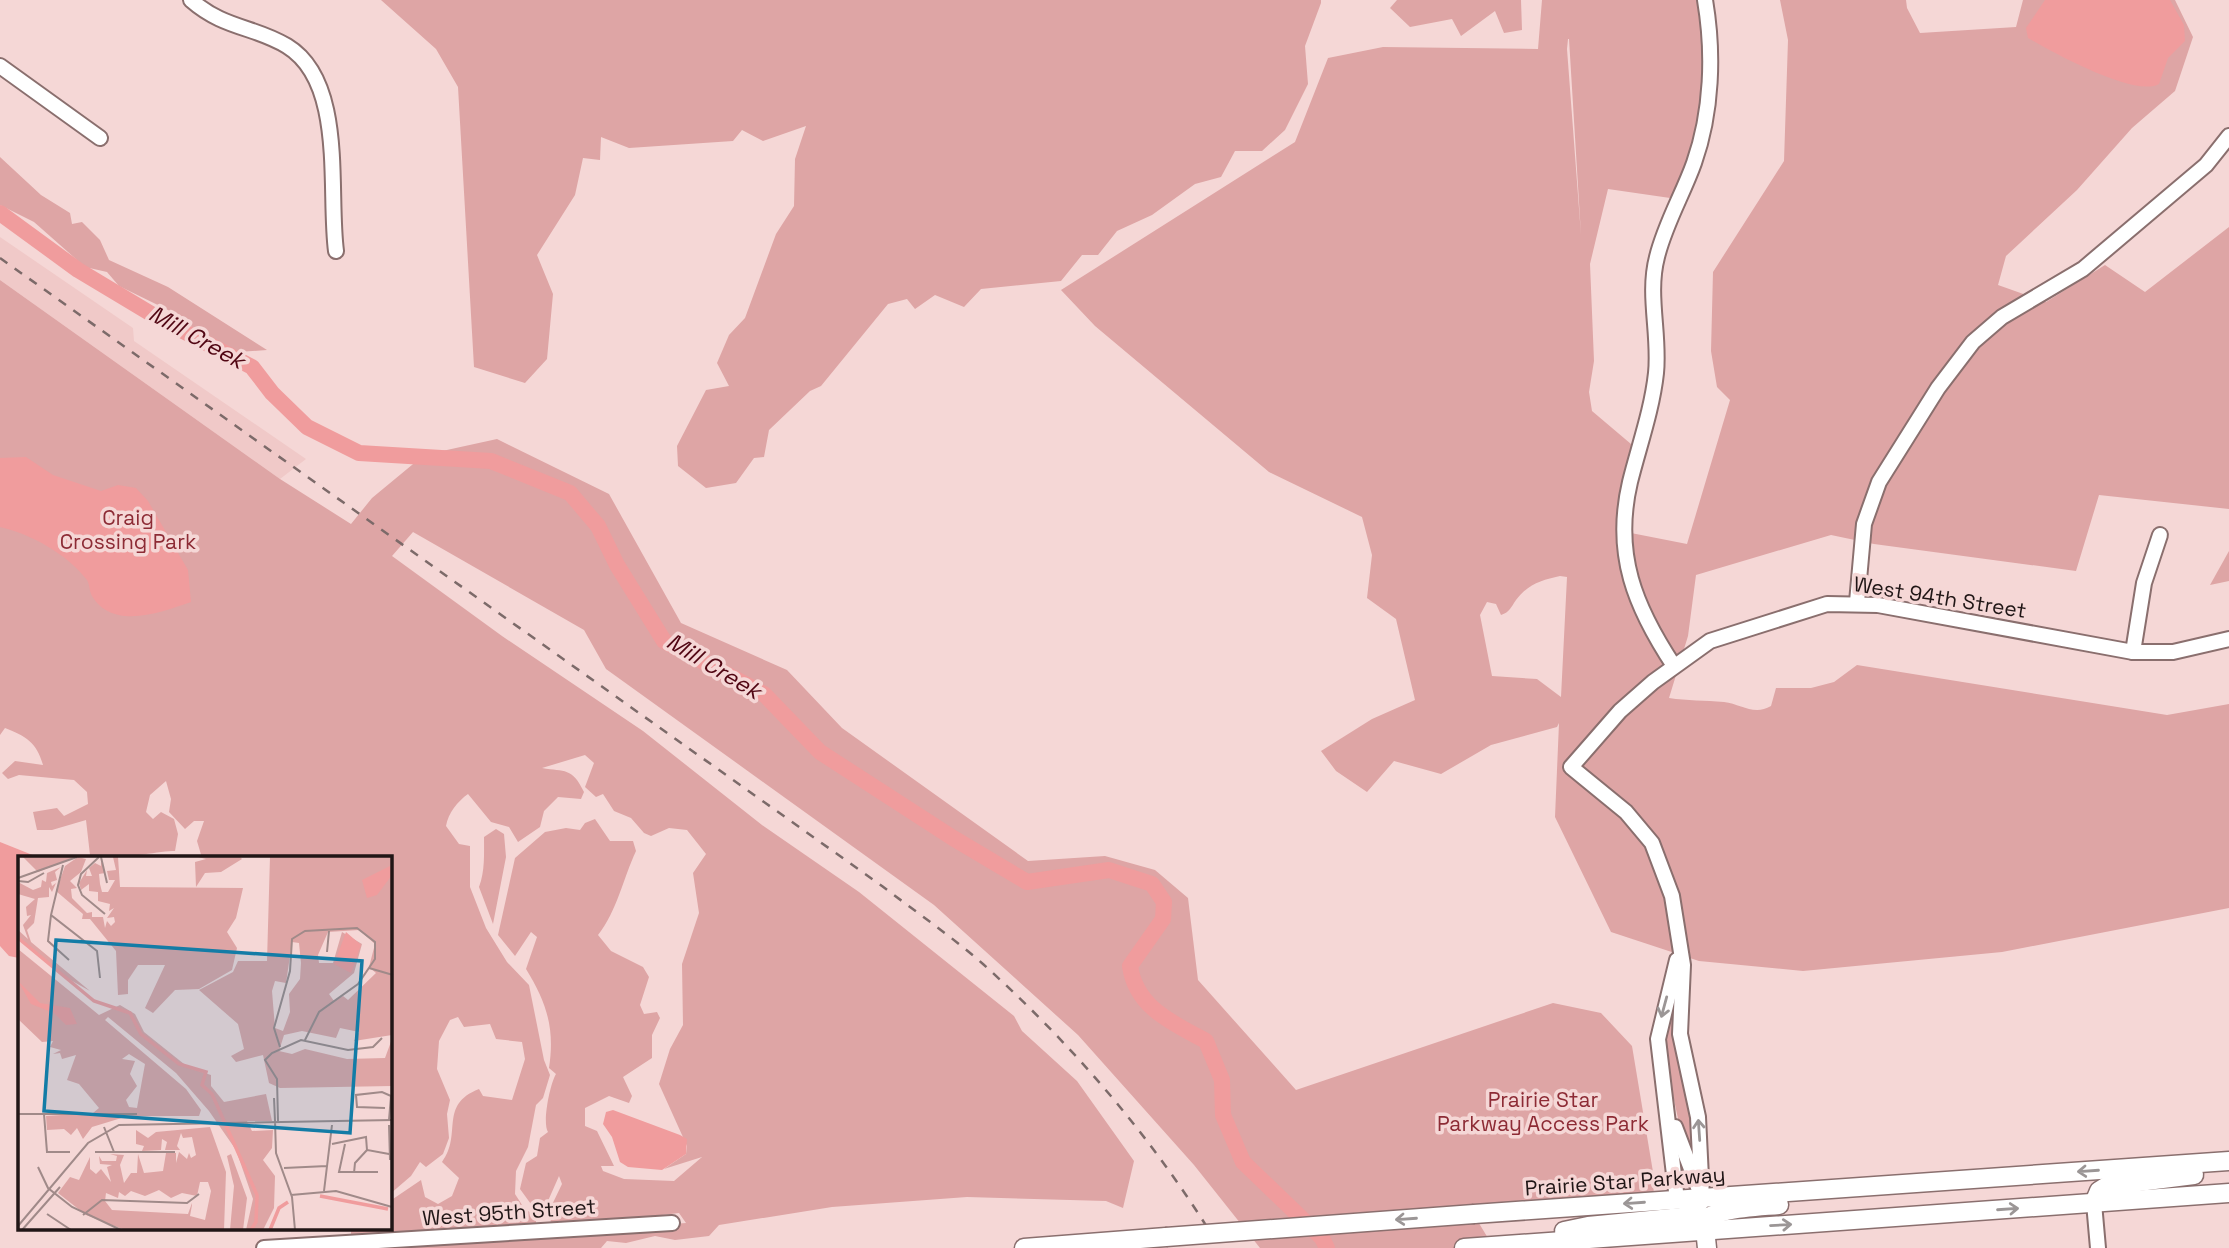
<svg xmlns="http://www.w3.org/2000/svg" width="2229" height="1248" font-family="'Space Grotesk',sans-serif">
  <style>
    .built { fill: #f0c9c8 }
    .green { fill: #dea5a5; fill-rule: evenodd }
    .water { fill: #f09c9d }
    .lines { fill: none; stroke-linecap: round; stroke-linejoin: round }
    .river { stroke: #f09c9d; stroke-width: 16 }
    .minor-casing { stroke: #8a6f6e; stroke-width: 18 }
    .major-casing { stroke: #8a6f6e; stroke-width: 21 }
    .minor { stroke: #fff; stroke-width: 14 }
    .major { stroke: #fff; stroke-width: 18 }
    .rail { stroke: #7c6a69; stroke-width: 2.5; stroke-dasharray: 9 9; stroke-linecap: butt }
    .major-bridge-casing { stroke: #8a6f6e; stroke-width: 21; stroke-linecap: butt }
    .major-bridge { stroke: #fff; stroke-width: 18 }
    .oneway { stroke: #9b9696 }
    .labels { text-anchor: middle; dominant-baseline: central; stroke-width: 7; stroke-linejoin: round; paint-order: stroke }
    .park-label { font-size: 21px; fill: #8d2b35; stroke: #f5d7d6 }
    .street-label { font-size: 21px; fill: #201616; stroke: #f5d7d6 }
    .water-label { font-size: 23px; font-style: italic; fill: #510613; stroke: #f5d7d6 }
    .inset-river { fill: none; stroke: #f09c9d; stroke-width: 3.5 }
    .inset-road { fill: none; stroke: #a08a89; stroke-width: 2 }
    .view { fill: #137ca6; fill-opacity: 0.15; stroke: #137ca6; stroke-width: 3.5 }
    .inset-edge { fill: none; stroke: #201616; stroke-width: 3.5 }
  </style>
  <rect width="100%" height="100%" fill="#f5d7d6"/>
  <polygon class="built" points="0,237 133,328 134,341 306,459 280,479 0,280"/>
  <g class="green">
    <polygon points="381,0 1321,0 1321,3 1305,46 1308,84 1285,130 1262,151 1235,151 1221,177 1195,184 1152,215 1117,231 1098,255 1082,255 1061,281 981,289 964,307 935,295 915,309 907,299 888,304 821,386 810,391 769,430 764,457 754,458 736,483 706,488 678,466 677,446 706,390 729,386 717,363 729,335 745,318 776,234 794,206 795,159 806,126 763,141 742,130 733,141 629,148 601,137 600,160 583,158 575,195 537,255 553,294 547,359 525,383 474,367 458,87 436,49"/>
    <polygon points="1397,0 1521,0 1522,30 1504,33 1495,11 1461,36 1452,19 1410,27 1390,8"/>
    <path d="M1542 0H1710L1717 52 1712 113 1684 200 1608 189 1590 264 1594 361 1589 392 1592 411 1644 455 1632 505 1631 533 1687 544 1730 400 1717 387 1711 351 1713 272 1784 161 1788 40 1780 0H1906L1907 8 1920 33 2016 27 2023 0H2175L2193 37 2175 91 2132 128 2077 190 2006 256 1998 285 2046 302 2105 265 2145 292 2229 227V509L2099 495 2076 571 1874 544 1831 535 1696 575 1688 636 1669 698C1687 701 1705 700 1724 702 1741 704 1754 716 1771 706L1776 688H1811L1834 682 1857 665 2167 715 2229 704V908L2002 952 1803 971 1699 961 1611 932 1555 817 1559 723 1557 727 1491 745 1441 774 1394 761 1367 792 1336 771 1321 751 1372 719 1415 700 1396 619 1367 598 1372 555 1362 517 1269 472 1095 326 1061 290 1295 142 1328 58 1383 47 1538 49ZM1568 39H1569L1581 235 1567 49ZM1560 576 1567 577 1561 697 1537 679 1492 676 1480 615 1487 602 1496 604 1501 615C1510 612 1511 607 1516 600 1528 584 1542 580 1560 576Z"/>
    <polygon points="0,157 41,195 70,213 72,224 82,222 100,240 109,260 168,287 267,350 238,352 206,337 168,310 119,286 107,272 85,267 34,222 0,205"/>
    <path d="M0 280 280 479 351 524 372 498 424 455 497 439 609 494 681 623 787 670 842 728 1028 861 1105 856 1155 870 1188 898 1198 980 1296 1090 1553 1003 1601 1013 1632 1046 1653 1172 1654 1202 1477 1220 1494 1248H1260L1194 1165 1078 1035 934 905 606 669 584 630 413 532 392 556 502 636 643 731 762 825 859 892 1014 1016 1022 1031 1077 1081 1134 1161 1123 1208 1106 1201 967 1197 832 1207 719 1225 709 1236 675 1240 655 1236 626 1243 607 1241 601 1248H359L686 1223 679 1213 551 1228 550 1209 562 1184 559 1176 544 1210 536 1211 520 1189 526 1163 537 1156 540 1138 548 1132C542 1123 550 1084 556 1074L549 1068C555 1029 547 1003 526 969L537 937 531 932 515 956 498 935 515 858 545 832 566 828 580 830 585 823 595 819 610 841H633L636 851C623 879 617 911 598 935L611 951 643 967 649 977 640 1005 644 1014 657 1012 660 1018 652 1035V1058L623 1077 632 1096 629 1103 609 1096 585 1108V1126L597 1131 614 1166H601L603 1171 624 1179 674 1181 702 1157 664 1169 686 1154 687 1146 659 1084 670 1049 683 1025 682 964 699 913 693 873 706 854 687 830 669 828 651 836 644 833 631 818 614 811 603 794 596 797 585 787 594 763 585 755 542 768C565 772 572 767 584 792L581 799 558 797 544 811 540 827 518 842 509 827 491 822 468 794C458 801 448 813 446 826L459 844 470 846V887L486 928 507 962 529 985 544 1060 550 1075 543 1098 536 1105 528 1147 516 1171 515 1194 524 1208 536 1217V1226L351 1239V1229H390V1201L421 1180 425 1197 438 1204 452 1196 459 1178 442 1162C463 1134 438 1105 479 1089L483 1096 512 1100 525 1059 522 1042 496 1039 490 1024 464 1027 458 1017 450 1020 439 1041 437 1069 450 1100 447 1114 449 1138 443 1154 426 1167 420 1162 411 1176 390 1194V858H202L197 841 204 821H194L185 829 169 812 171 799 166 781 150 795 146 812 153 819 161 812 174 819 178 834 175 851C156 851 103 863 90 855L86 820 52 830H37L33 812 57 808 64 816 88 804 87 792 74 780 19 775 8 779 2 773 15 761 43 765C37 743 26 736 5 728L0 735Z"/>
    <polygon points="2229,551 2229,581 2210,585"/>
    <path d="M496 829 504 834 506 857 493 924 479 887C485 871 484 854 484 837Z"/>
    <polygon points="1679,970 1695,1168 1679,1123 1662,1045"/>
  </g>
  <g class="water">
    <path d="M2045 0H2170L2184 25 2185 41 2168 58 2159 84C2135 98 2052 52 2028 38L2026 28Z"/>
    <path d="M26 457 53 475 101 491 118 485 136 488 148 501 188 570 191 602C162 612 113 631 92 596 89 591 90 585 87 580 67 554 31 534 0 527V458Z"/>
    <polygon points="0,842 40,858 19,858 19,958 9,956 0,946"/>
    <polygon points="613,1110 680,1135 687,1139 686,1154 662,1170 628,1167 620,1162 612,1137 603,1124 606,1112"/>
  </g>
  <g class="lines">
    <path class="river" d="M0 213 78 270 158 318 252 367 272 393 307 427 359 453 491 461 570 493 598 526 617 565 664 641 764 694 820 752 953 838 1027 882 1109 870 1152 884 1164 902 1163 919 1130 966C1136 1008 1173 1023 1206 1041L1222 1080 1223 1115 1243 1162 1322 1238 1327 1248"/>
    <defs>
      <g id="minor">
        <path d="M191 0C224 29 254 26 287 46 346 82 328 191 336 251"/>
        <polyline points="0,66 100,138"/>
        <polyline points="1857,602 1864,524 1879,482 1938,388 1973,342 2002,317 2083,269 2206,165 2229,136"/>
        <polyline points="2133,652 2144,583 2160,535"/>
        <path d="M1674 666C1635 607 1613 554 1630 482 1639 446 1652 410 1656 373 1660 334 1647 295 1657 257 1665 224 1683 194 1694 163 1712 112 1714 53 1705 0"/>
        <polyline points="1677,960 1658,1039 1677,1200"/>
        <polyline points="1675,1127 1699,1190"/>
        <polyline points="1702,1198 1698,1117 1680,1034 1683,965 1672,896 1652,843 1626,812 1571,767 1620,711 1653,682 1710,641 1827,604 1878,605 2133,652 2173,652 2229,639"/>
        <polyline points="2094,1203 2098,1248"/>
        <polyline points="264,1248 672,1223"/>
      </g>
      <g id="major">
        <polyline points="2094,1203 2099,1191 2107,1186 2194,1175"/>
        <polyline points="1474,1214 2229,1161"/>
        <polyline points="1704,1219 1707,1248"/>
        <path d="M1686 1229C1715 1208 1744 1208 1779 1205"/>
        <polyline points="1564,1231 1588,1226 1682,1217 1694,1210 1702,1198"/>
        <polyline points="1024,1248 1166,1237"/>
        <polyline points="1464,1248 2229,1193"/>
      </g>
    </defs>
    <use href="#minor" class="minor-casing"/>
    <use href="#major" class="major-casing"/>
    <use href="#minor" class="minor"/>
    <use href="#major" class="major"/>
    <path class="rail" d="M0 258 882 886C916 912 951 936 983 964 1075 1047 1156 1142 1220 1248"/>
    <defs>
      <polyline id="major-bridge" points="1166,1237 1474,1214"/>
    </defs>
    <use href="#major-bridge" class="major-bridge-casing"/>
    <use href="#major-bridge" class="major-bridge"/>
  </g>
  <defs><path id="oneway-shaft" d="M-6 0H5M1.5-3L5.5 0L1.5 3" fill="none" stroke-width="1.6" stroke-linecap="round" stroke-linejoin="round" transform="scale(1.75)"/></defs>
  <g class="oneway">
    <use href="#oneway-shaft" transform="translate(1664 1007) rotate(105)"/>
    <use href="#oneway-shaft" transform="translate(1699 1130) rotate(-94)"/>
    <use href="#oneway-shaft" transform="translate(2088 1171) rotate(176)"/>
    <use href="#oneway-shaft" transform="translate(1634 1203) rotate(176)"/>
    <use href="#oneway-shaft" transform="translate(2008 1209) rotate(-4)"/>
    <use href="#oneway-shaft" transform="translate(1406 1219) rotate(176)"/>
    <use href="#oneway-shaft" transform="translate(1781 1225) rotate(-3)"/>
  </g>
  <g class="labels">
    <g class="park-label">
      <text x="128" y="517">Craig<tspan x="128" dy="24">Crossing Park</tspan></text>
      <text x="1543" y="1099">Prairie Star<tspan x="1543" dy="24">Parkway Access Park</tspan></text>
    </g>
    <g class="street-label">
      <text transform="translate(1940 597) rotate(9)">West 94th Street</text>
      <text transform="translate(1625 1181) rotate(-4)">Prairie Star Parkway</text>
      <text transform="translate(509 1212) rotate(-4)">West 95th Street</text>
    </g>
    <g class="water-label">
      <text transform="translate(197 337) rotate(29)">Mill Creek</text>
      <text transform="translate(714 666) rotate(31)">Mill Creek</text>
    </g>
  </g>
  <g transform="translate(18 856)">
    <rect width="374" height="374" fill="#f5d7d6"/>
    <path d="M5 1H57L20 16ZM60 1 68 3 63 16 52 25 59 32 53 33 54 42 69 57 74 56V61H85L87 72 89 65 93 70 97 66 96 61 89 62 96 52 91 55 92 48 80 45V36L71 35V28L63 34 61 27 69 14 68 20H74L71 12 77 7 83 10V4L87 17 81 18 82 28 84 36H90L97 24H91L89 15 98 14 95 1H100L102 31 225 32 218 62 209 76 219 92 214 114 181 133 157 134 135 157 127 152 147 109H120L110 124V138L100 139 98 95 72 63H64L65 58 38 35 47 10ZM180 1H222L224 3 203 16 187 17 178 31 177 6 188 3ZM252 1H374V179L336 185 341 176 322 172 318 182 284 175 266 179 261 195 274 198 287 193 329 203 367 202 374 183V230L262 232 251 227 245 199 218 206 213 200 226 193 220 168 181 134 215 116 220 105H249ZM341 74 357 88 351 111 358 117 330 144 325 140 316 145 311 138 336 117 344 88 324 76 315 107H301L300 99 310 76ZM274 86 281 87 283 107 282 123 271 138 272 156 265 175 257 172 254 135 257 125 268 127ZM43 11 37 16 39 24 33 26 34 30 38 27 34 36 31 31V41L20 42 16 67 9 74 13 86 72 135 47 121 0 81V74L10 83 5 69 13 59 9 60 8 51 17 43 0 38V26L15 34 23 31 24 24 28 26 29 17ZM0 93 81 159 102 149 117 158 126 176 171 212 193 219V230L206 246 248 238 254 265H229L234 275 255 274 254 292 245 304 257 320 256 352 245 374H228L235 343 218 294 191 255 158 217 90 161 87 164 168 233 183 254 181 260H110L74 271 65 283 59 272 53 279 46 273 29 274 28 260 75 257 81 252 61 228 49 224 58 199 44 203 42 197 35 198 43 194 32 191 35 185 24 186 0 163ZM111 198 127 208 119 252 111 251 108 244 119 230 112 218 117 205 104 203ZM192 271 208 316 206 374H107L68 359 40 337 52 321 61 324 72 301V313L78 318 83 313 93 326 89 311 94 309 82 308 81 300 84 305H98L99 300 92 298 106 299 102 309 106 327 113 317H119L120 298 126 317 145 315 148 297H158V307L161 296 169 303 171 297 173 302 178 299 174 281 165 282 163 277 159 290 162 294H147L149 286 144 283 143 294 124 295 126 290 118 288V274L130 282 138 276ZM182 326H190L193 335 187 364 172 360 174 349V347L170 358 94 354 87 345 88 337 100 342 101 336 107 340 113 335 127 340 141 334 153 342 164 337 179 340ZM213 298 229 342 225 374H212L216 330 209 300Z" fill="#dea5a5" fill-rule="evenodd"/>
    <path d="M374 9V19L359 39 349 42 344 24ZM328 76 343 89 333 117 316 108ZM0 125 22 147 52 152 59 168 48 169 36 157 13 148Z" fill="#f09c9d"/>
    <path class="inset-river" d="M0 82 76 145 112 157 123 178 161 208 188 216 184 229 194 238 239 339 238 366 233 374M302 340 370 353M252 374 261 352 270 346"/>
    <path class="inset-road" d="M81 1 63 18 60 29 64 39 87 58M83 1 89 27M45 9 33 59 79 95 82 122M0 22 59 1M0 25 10 26 26 17M33 59 30 85 51 104M309 96 311 75M351 112 375 119M262 191 256 172 272 115 274 83 287 75 339 72 357 86V103L340 128 301 156 287 184M256 242 257 265M367 252 339 251 338 239 364 236 373 240M0 258H119M26 258 29 296H52M371 264 373 240M257 265 258 297 274 341 277 374M260 265 259 223 247 204 254 197 283 184 330 194 355 191 364 182M371 269 372 304M86 271 96 296M314 288 348 281 349 294 371 298M327 288 321 316H360M77 296H157M20 311 30 332 54 351 103 374M266 312 309 310M336 317 337 307 349 294M306 335 314 269M273 339 318 335 374 351M29 358 53 374M65 359 84 344 169 347 181 338M0 370 70 287 101 269 375 264M4 374 42 331"/>
    <path class="view" d="M38 84 344 105 332 277 26 255Z"/>
    <rect width="374" height="374" class="inset-edge"/>
  </g>
</svg>
